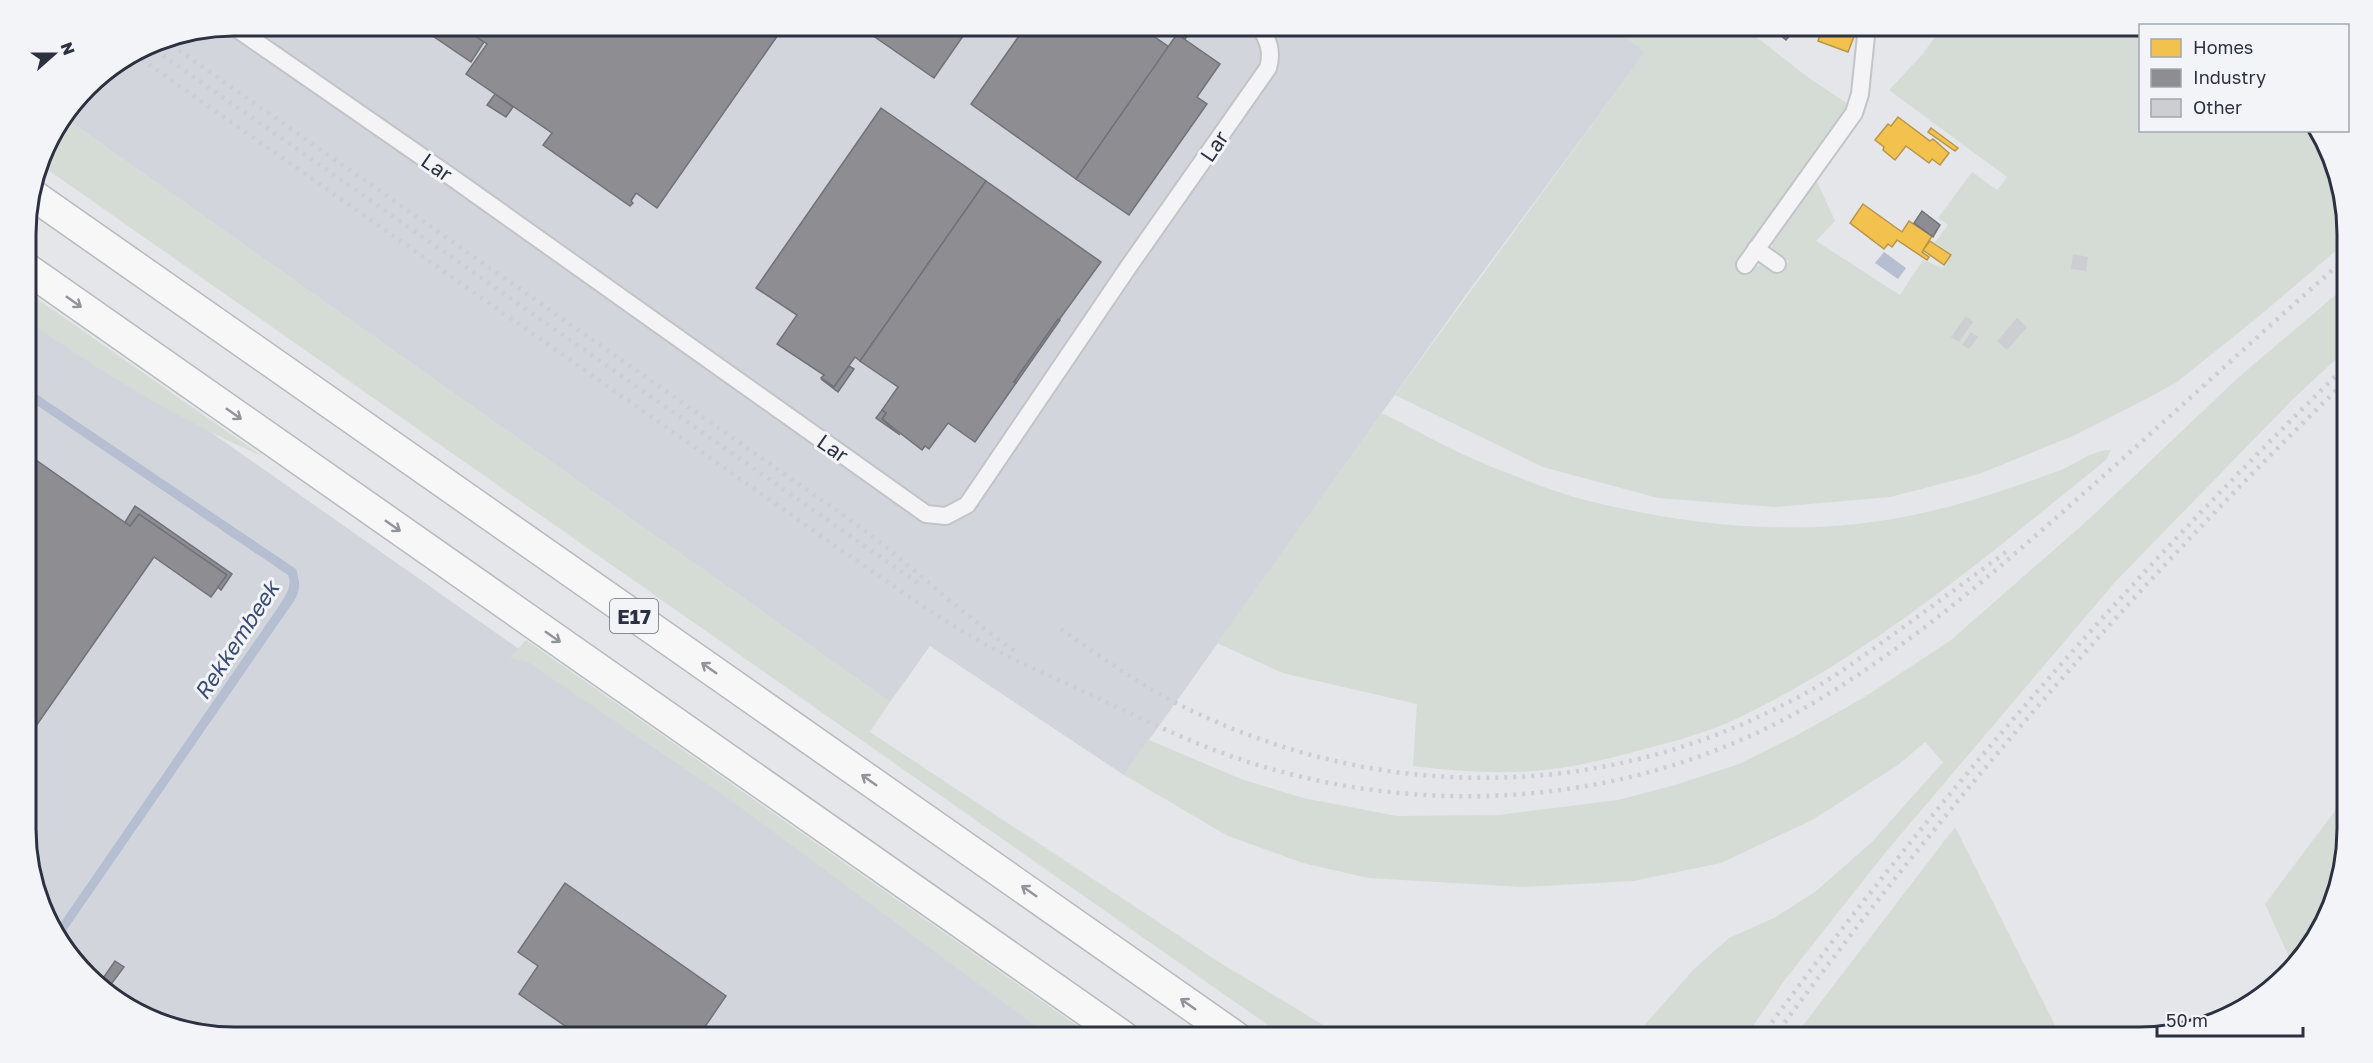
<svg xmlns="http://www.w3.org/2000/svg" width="2373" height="1063" font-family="'Golos Text',sans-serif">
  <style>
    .built { fill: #d3d5dc }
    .green { fill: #d4dcd5 }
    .water { fill: #b5bfd1 }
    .homes { fill: #f2c14e; stroke: #b7964a; stroke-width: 1.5 }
    .industry { fill: #8d8d92; stroke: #70717a; stroke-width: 1.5 }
    .building { fill: #cdced1 }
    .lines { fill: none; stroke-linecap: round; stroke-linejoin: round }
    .street-casing { stroke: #c2c4c7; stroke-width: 20 }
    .highway-casing { stroke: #b7b9be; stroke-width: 33 }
    .street { stroke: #f4f4f6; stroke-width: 16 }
    .highway { stroke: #f7f7f8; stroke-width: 30 }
    .rail { stroke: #cdced1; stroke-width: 4.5; stroke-dasharray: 3 6; stroke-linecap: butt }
    .oneway { stroke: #92949c }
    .labels { text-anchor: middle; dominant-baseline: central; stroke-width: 6; stroke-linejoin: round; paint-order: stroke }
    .shield { fill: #f3f4f8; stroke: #686c78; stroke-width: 1.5 }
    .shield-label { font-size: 20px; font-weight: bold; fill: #2c3141 }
    .street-label { font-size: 21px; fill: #2c3141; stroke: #f3f4f8 }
    .water-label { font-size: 22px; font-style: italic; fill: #394b72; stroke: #f3f4f8 }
    .rim { fill: none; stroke: #2c3141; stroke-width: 3 }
  </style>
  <rect width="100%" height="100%" fill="#e4e6e9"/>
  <g class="built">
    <polygon points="234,26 1610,26 1646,51 1468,292 1124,775 930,646 890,702 65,118 96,78 155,41"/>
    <polygon points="26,302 1070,1037 234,1037 154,1021 68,956 27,856"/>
  </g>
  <g class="green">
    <polygon points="1610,26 1742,26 1809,78 1851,106 1748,271 1762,264 1780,274 1789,261 1772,248 1772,240 1815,177 1835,221 1816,241 1900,295 1923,260 1943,268 1952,255 1935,242 1948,225 1938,218 1972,172 1997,190 2007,177 1889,90 1922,55 1943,26 2140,26 2140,130 2314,131 2346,207 2346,242 2258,317 2177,382 2150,397 2073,436 1979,474 1890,497 1775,507 1658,498 1543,467 1395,395 1645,52"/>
    <polygon points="65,118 890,702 870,732 1214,959 1343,1037 1285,1037 41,165 47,142"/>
    <polygon points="2346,286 2346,350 2293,399 2115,582 1885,853 1787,977 1745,1037 1634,1037 1694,969 1729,938 1774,918 1815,892 1872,842 1943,762 1925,742 1898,765 1812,820 1721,863 1633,881 1523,887 1368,878 1303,863 1228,836 1124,775 1149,740 1241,779 1303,798 1397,816 1499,815 1618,800 1675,785 1739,764 1801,733 1863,698 1951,640 2088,520 2240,376"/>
    <path d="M26 291 262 456C179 420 101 372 26 320Z"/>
    <path d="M1382 413C1418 431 1454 452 1492 467 1521 478 1551 491 1581 499 1694 528 1813 539 1927 512 1972 502 2017 486 2061 470 2078 463 2092 450 2111 450L2106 460C1989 554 1873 654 1736 719 1705 734 1670 742 1637 751 1604 760 1570 768 1535 771 1494 774 1454 771 1413 766L1417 704 1283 673 1217 643Z"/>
    <polygon points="526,640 1093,1037 1050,1037 729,799 528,662 510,658"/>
    <polygon points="2347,795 2347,829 2331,909 2294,968 2265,904"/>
    <polygon points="1955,827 2061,1037 1794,1037"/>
  </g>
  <g class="water">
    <polygon points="1884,252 1906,268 1898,279 1875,263"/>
    <path d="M26 387 296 569C300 582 301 590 294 601L61 938 57 928 279 606C285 596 293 587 288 575L26 398Z"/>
  </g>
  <g class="homes">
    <polygon points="1823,26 1842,26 1841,29 1855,34 1848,52 1818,41"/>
    <polygon points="1898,117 1930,141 1933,139 1949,153 1940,165 1932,159 1929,163 1906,146 1895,160 1883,150 1884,147 1875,140 1888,124 1891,126"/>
    <polygon points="1931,128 1958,148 1955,151 1928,132"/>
    <polygon points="1863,204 1902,232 1909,221 1932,236 1922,252 1929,257 1927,260 1897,240 1892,247 1888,244 1884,249 1850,223"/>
    <polygon points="1930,241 1951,255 1944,265 1923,250"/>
  </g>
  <g class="industry">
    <polygon points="418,26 460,26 484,42 471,62"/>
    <polygon points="460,26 764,26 778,35 657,208 636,193 631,201 633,203 630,206 543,145 552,133 466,74 487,44"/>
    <polygon points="859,26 970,26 934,78"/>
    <polygon points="1026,26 1144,26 1142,28 1169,47 1076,179 971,104"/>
    <polygon points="1180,26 1195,26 1185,39 1178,35 1182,29 1178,27"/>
    <polygon points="1778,26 1795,26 1797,27 1786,40 1774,30"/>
    <polygon points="1177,34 1220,64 1197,97 1207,104 1129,215 1076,179"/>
    <polygon points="495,94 513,107 506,117 487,105"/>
    <polygon points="881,108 986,181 860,361 855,357 834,387 821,378 824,375 777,344 797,315 756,288"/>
    <polygon points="986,181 1101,262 1014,382 1016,383 975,442 948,423 929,449 925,446 922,450 882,419 886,413 882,410 898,387 860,361"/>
    <polygon points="1922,211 1940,225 1933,237 1914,223"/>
    <polygon points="1058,319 1060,320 1016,383 1014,382"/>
    <polygon points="849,366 854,369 838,392 821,379 834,387"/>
    <polygon points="882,410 886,413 882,419 900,435 876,418"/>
    <polygon points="26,453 130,526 139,514 227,575 211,597 154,557 27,739"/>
    <polygon points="135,506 232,574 221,590 218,587 227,575 139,514 130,526 125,522"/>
    <polygon points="565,883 726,996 704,1028 717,1037 581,1037 519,994 538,966 518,952"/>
    <polygon points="115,961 124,967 109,987 101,981"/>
  </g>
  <g class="building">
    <polygon points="2073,254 2088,257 2086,271 2071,269"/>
    <polygon points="1966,316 1973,322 1959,342 1951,337"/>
    <polygon points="2017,318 2027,327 2007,350 1997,341"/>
    <polygon points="1971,332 1978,337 1969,349 1962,345"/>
  </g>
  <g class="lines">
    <defs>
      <g id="street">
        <path d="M233 26 457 181 926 514 946 516 967 505 1127 269 1268 68C1273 51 1268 41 1260 26"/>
        <polyline points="1756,249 1777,264"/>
        <polyline points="1745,265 1854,113 1860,94 1867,26"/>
      </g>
      <g id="highway">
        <polyline points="33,195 1236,1037"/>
        <polyline points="26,268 1124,1037"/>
      </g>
    </defs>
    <use href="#street" class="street-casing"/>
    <use href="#highway" class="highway-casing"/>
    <use href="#street" class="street"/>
    <use href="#highway" class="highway"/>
    <g class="rail">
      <path d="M164 40 853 522C910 563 960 614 1018 653"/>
      <polyline points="148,45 922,586"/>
      <path d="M134 54 854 559C899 590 944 622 992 648 1025 666 1060 680 1094 696 1154 725 1214 754 1279 771 1458 820 1654 798 1815 702 1909 646 1993 574 2075 501 2166 421 2255 338 2346 258"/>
      <path d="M1061 629C1099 655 1138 684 1180 705 1374 802 1594 803 1787 703 1828 683 1864 655 1901 629 1936 603 1971 578 2006 552"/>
      <path d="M1761 1037C1936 797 2133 573 2346 366"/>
      <path d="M1774 1037C1946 803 2136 583 2346 381"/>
    </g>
  </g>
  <defs><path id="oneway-shaft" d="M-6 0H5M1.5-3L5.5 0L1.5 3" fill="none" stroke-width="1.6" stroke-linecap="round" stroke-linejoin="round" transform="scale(1.5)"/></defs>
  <g class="oneway">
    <use href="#oneway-shaft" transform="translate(74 302) rotate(35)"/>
    <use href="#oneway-shaft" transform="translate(234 414) rotate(35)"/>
    <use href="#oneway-shaft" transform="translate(393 526) rotate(35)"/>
    <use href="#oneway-shaft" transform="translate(553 637) rotate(35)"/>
    <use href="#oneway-shaft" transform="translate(709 668) rotate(-145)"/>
    <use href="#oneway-shaft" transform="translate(869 780) rotate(-145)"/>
    <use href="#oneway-shaft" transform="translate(1029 891) rotate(-145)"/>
    <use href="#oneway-shaft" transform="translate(1188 1004) rotate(-145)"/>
  </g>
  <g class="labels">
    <rect class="shield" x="610" y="599" width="48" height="34" rx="4.5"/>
    <g class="shield-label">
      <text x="634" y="616">E17</text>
    </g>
    <g class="street-label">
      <text transform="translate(1214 146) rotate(-56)">Lar</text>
      <text transform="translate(437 167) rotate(35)">Lar</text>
      <text transform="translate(833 448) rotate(35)">Lar</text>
    </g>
    <g class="water-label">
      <text transform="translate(236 640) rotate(-57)">Rekkembeek</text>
    </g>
  </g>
  <path d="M0 0H2373V1063H0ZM234 36H2139A198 198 0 0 1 2337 234V829A198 198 0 0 1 2139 1027H234A198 198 0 0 1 36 829V234A198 198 0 0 1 234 36Z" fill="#f3f4f8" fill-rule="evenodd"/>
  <path class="rim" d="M234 36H2139A198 198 0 0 1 2337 234V829A198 198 0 0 1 2139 1027H234A198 198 0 0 1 36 829V234A198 198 0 0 1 234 36Z"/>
  <rect x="2139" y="24" width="210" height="108" fill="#f3f4f8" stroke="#a3a6af" stroke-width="1.5"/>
  <rect x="2151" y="39" width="30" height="18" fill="#f2c14e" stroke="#a3a6af" stroke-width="1.5"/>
  <text x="2193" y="54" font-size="18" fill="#2c3141">Homes</text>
  <rect x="2151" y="69" width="30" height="18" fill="#8d8d92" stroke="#a3a6af" stroke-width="1.5"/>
  <text x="2193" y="84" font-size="18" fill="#2c3141">Industry</text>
  <rect x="2151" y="99" width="30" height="18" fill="#cdced1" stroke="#a3a6af" stroke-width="1.5"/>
  <text x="2193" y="114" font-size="18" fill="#2c3141">Other</text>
  <g transform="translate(54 54) rotate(69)" stroke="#f3f4f8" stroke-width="4.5" paint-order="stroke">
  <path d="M0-4.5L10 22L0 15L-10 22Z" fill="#2c3141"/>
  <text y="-9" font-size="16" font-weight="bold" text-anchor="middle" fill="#2c3141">N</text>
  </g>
  <path d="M2157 1027v9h146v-9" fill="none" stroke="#2c3141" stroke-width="3"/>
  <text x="2166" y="1027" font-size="18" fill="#2c3141" stroke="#f3f4f8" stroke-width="4.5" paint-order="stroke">50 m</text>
</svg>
